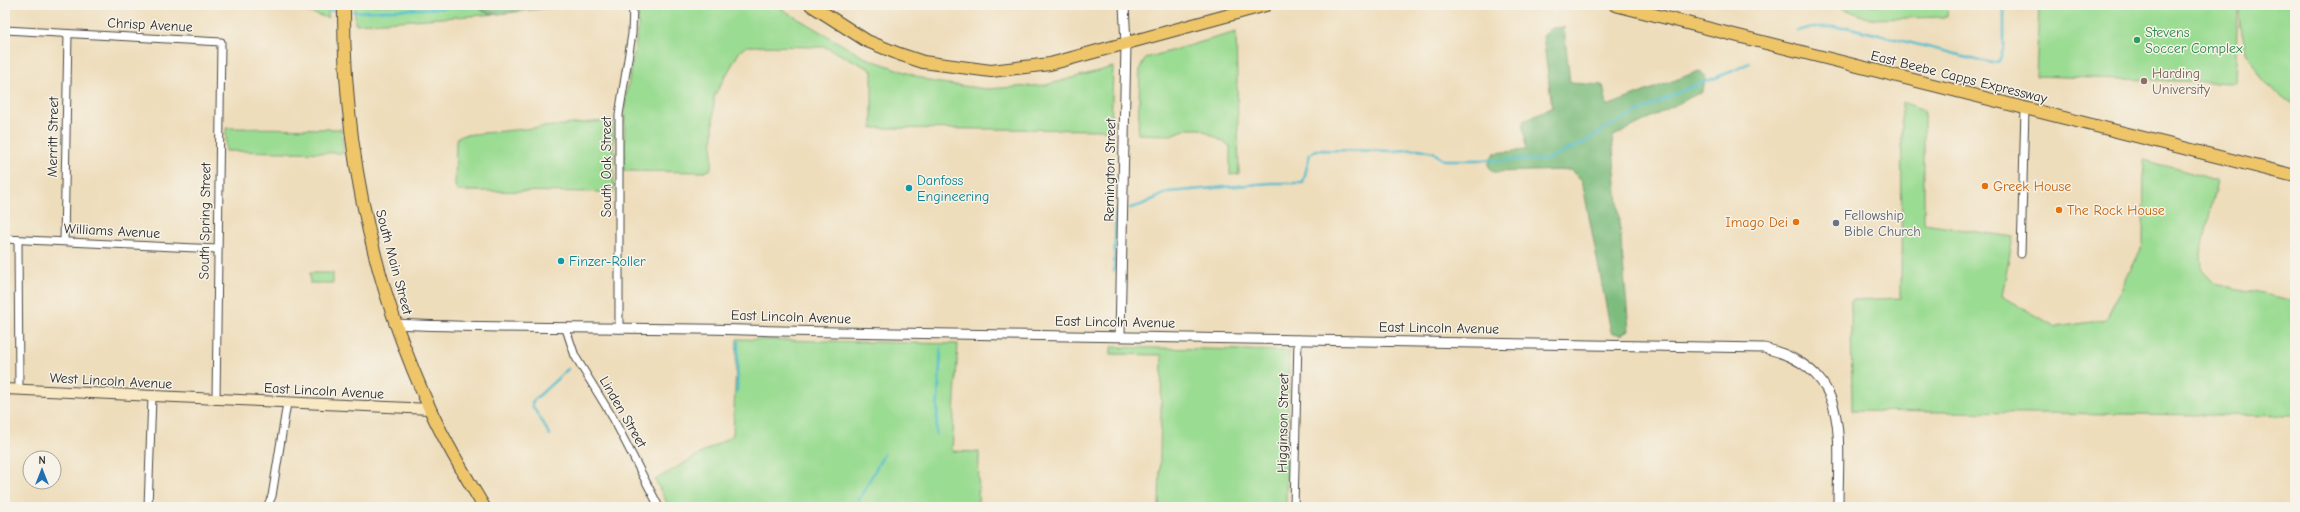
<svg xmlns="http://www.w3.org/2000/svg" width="2300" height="512" font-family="'Comic Neue',sans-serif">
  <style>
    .green { fill: #9bdc93; stroke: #63845f }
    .forest { fill: #7cbc7d; stroke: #547454 }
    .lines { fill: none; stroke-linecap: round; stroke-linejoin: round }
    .stream { stroke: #52bdce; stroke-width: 2.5 }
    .minor-casing { stroke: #484641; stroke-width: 9 }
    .tertiary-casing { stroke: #484641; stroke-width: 11 }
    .secondary-casing { stroke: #484641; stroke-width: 12 }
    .primary-casing { stroke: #484641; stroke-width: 14 }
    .minor { stroke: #fff; stroke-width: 7 }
    .tertiary { stroke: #fff; stroke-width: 9 }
    .secondary { stroke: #f8e8c3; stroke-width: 10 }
    .primary { stroke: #eec569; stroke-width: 12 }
    .leisure-dot { fill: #2e9e5b; stroke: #f7f3e8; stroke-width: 1.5 }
    .education-dot { fill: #8d6e63; stroke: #f7f3e8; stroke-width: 1.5 }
    .food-dot { fill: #e8710a; stroke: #f7f3e8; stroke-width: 1.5 }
    .culture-dot { fill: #0f9aa8; stroke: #f7f3e8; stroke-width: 1.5 }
    .worship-dot { fill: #6b7280; stroke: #f7f3e8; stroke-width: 1.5 }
    .labels { text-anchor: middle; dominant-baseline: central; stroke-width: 3; stroke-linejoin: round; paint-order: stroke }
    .street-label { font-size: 14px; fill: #2b2b2b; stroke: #f7f3e8 }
    .leisure-label { font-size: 14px; fill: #27864d; stroke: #f7f3e8; text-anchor: start }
    .education-label { font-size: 14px; fill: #785e54; stroke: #f7f3e8; text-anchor: start }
    .culture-label { font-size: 14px; fill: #0d838f; stroke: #f7f3e8; text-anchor: start }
    .food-label { font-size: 14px; fill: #c56008; stroke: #f7f3e8; text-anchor: start }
    .worship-label { font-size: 14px; fill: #5b616d; stroke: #f7f3e8; text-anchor: start }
  </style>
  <rect width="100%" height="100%" fill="#f7f3e8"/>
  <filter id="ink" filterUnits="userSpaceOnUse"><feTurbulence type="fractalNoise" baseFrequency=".025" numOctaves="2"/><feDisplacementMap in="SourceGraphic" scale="8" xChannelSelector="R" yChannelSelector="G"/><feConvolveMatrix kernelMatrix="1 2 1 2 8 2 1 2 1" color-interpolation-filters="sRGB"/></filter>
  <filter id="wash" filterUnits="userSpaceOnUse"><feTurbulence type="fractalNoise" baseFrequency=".012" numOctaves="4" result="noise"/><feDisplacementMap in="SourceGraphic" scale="16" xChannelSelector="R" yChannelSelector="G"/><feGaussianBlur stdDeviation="0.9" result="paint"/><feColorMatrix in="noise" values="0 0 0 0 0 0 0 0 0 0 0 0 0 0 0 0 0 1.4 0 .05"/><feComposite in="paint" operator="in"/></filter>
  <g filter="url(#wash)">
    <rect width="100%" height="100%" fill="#edb"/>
    <g class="green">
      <polygon points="284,5 329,5 328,18"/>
      <path d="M355 5H478C482 14 490 14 499 14L355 24Z"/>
      <polygon points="639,5 775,5 863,57 933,82 986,89 1046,85 1113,67 1111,130 872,128 872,70 825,47 747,46 740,51 714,96 712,164 710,170 704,172 624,171 625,102 638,30"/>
      <polygon points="1835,5 1948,5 1947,17 1870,19"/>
      <polygon points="2039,5 2238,5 2235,83 2036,76"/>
      <path d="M2239 5H2295V105C2288 100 2278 95 2272 89 2249 68 2239 35 2239 5Z"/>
      <polygon points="1236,32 1239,174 1230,175 1230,146 1201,129 1187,129 1171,135 1138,134 1140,68 1146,58"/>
      <polygon points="1902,102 1924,110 1924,224 2013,237 2002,296 2056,327 2106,320 2143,245 2144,160 2217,180 2201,254 2202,270 2215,284 2295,301 2295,416 1852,411 1851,300 1901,298"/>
      <polygon points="613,120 614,192 457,191 455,185 456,141 458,137 464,135"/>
      <polygon points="226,128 341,129 344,153 226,151"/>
      <rect x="310" y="273" width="23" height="10"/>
      <polygon points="737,339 958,344 952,451 979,452 978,507 669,507 655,480 733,435"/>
      <polygon points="1111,347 1289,351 1286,507 1159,507 1162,355 1111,354"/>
    </g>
    <g class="forest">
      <polygon points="479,5 570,5 499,14 488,13 481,10"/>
      <polygon points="1564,27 1570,83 1603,85 1607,106 1699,71 1706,76 1703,91 1612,137 1629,330 1621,335 1611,332 1582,180 1570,170 1493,172 1488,165 1494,153 1526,150 1523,121 1552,107 1543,36 1552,28"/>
    </g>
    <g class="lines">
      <g class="stream">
        <polyline points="313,5 325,10 338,11"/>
        <polyline points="353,12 511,5"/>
        <polyline points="1797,31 1812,27 1847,27 1992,63 1999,61 2004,47 2004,5"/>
        <polyline points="1130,208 1141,205 1168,192 1270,183 1303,183 1310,154 1315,150 1395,151 1419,149 1433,152 1443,160 1547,160 1587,141 1604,129 1681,91 1733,71 1749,63"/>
        <polyline points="1114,271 1116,211"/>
        <polyline points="737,391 738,342"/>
        <polyline points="936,434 941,348"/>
        <polyline points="550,435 533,407 532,402 568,369"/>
        <polyline points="855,507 884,454"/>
      </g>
    </g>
  </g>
  <g filter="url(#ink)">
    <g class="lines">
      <defs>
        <g id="minor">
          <polyline points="5,30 221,42 216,400"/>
          <polyline points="5,239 217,249"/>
          <polyline points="18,240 19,390"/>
          <polyline points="64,241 68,34"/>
          <polyline points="2021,254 2025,109"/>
          <polyline points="566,329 575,356 613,418 659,507"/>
          <polyline points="619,329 619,115 632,34 633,5"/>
          <polyline points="148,507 152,397"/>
          <polyline points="267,507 272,496 287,403"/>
          <polyline points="1294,507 1298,339"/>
        </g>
        <g id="tertiary">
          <path d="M394 324C523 330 652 326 781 331L1764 348C1852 369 1838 435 1838 507"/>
          <polyline points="1120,336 1126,44 1124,5"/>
        </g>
        <polyline id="secondary" points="5,389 430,409"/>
        <g id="primary">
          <path d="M344 5C343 145 372 282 430 409 445 443 465 475 484 507"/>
          <polyline points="811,5 867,41 899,54 923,62 991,71 1050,64 1266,5"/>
          <polyline points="1615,5 2295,176"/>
        </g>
      </defs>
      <use href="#minor" class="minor-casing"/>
      <use href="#tertiary" class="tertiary-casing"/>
      <use href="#secondary" class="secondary-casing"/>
      <use href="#primary" class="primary-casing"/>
      <use href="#minor" class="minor"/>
      <use href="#tertiary" class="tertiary"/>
      <use href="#secondary" class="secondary"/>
      <use href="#primary" class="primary"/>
    </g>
  </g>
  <circle class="leisure-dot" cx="2137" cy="40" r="4"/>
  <circle class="education-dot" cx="2144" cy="81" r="4"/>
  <g class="food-dot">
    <circle cx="1985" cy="186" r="4"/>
    <circle cx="2059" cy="210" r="4"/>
    <circle cx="1796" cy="222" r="4"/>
  </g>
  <g class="culture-dot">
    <circle cx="909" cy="188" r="4"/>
    <circle cx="561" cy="261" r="4"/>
  </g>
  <circle class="worship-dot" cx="1836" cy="223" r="4"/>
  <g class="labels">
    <g class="street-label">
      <text transform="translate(150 25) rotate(3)">Chrisp Avenue</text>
      <text transform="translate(1959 77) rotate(14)">East Beebe Capps Expressway</text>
      <text transform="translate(53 137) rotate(-89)">Merritt Street</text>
      <text transform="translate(606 167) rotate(-90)">South Oak Street</text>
      <text transform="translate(1110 170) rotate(-89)">Remington Street</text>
      <text transform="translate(205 221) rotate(-89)">South Spring Street</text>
      <text transform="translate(112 231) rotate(3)">Williams Avenue</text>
      <text transform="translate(394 262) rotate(75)">South Main Street</text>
      <text transform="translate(791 317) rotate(2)">East Lincoln Avenue</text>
      <text transform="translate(1115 322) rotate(1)">East Lincoln Avenue</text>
      <text transform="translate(1439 328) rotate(1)">East Lincoln Avenue</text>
      <text transform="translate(111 381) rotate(3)">West Lincoln Avenue</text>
      <text transform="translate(324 391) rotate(3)">East Lincoln Avenue</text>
      <text transform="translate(623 412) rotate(60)">Linden Street</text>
      <text transform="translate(1283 423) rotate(-89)">Higginson Street</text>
    </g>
    <g class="leisure-label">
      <text x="2145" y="32">Stevens<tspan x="2145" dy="16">Soccer Complex</tspan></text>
    </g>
    <g class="education-label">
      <text x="2152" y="73">Harding<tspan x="2152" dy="16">University</tspan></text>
    </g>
    <g class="culture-label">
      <text x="917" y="180">Danfoss<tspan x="917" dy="16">Engineering</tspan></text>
      <text x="569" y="261">Finzer-Roller</text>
    </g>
    <g class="food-label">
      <text x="1993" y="186">Greek House</text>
      <text x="2067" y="210">The Rock House</text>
      <text x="1788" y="222" text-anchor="end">Imago Dei</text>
    </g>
    <g class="worship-label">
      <text x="1844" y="215">Fellowship<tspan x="1844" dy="16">Bible Church</tspan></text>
    </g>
  </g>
  <rect width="2300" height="512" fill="none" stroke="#f7f3e8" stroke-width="20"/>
  <g transform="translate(42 470)"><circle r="19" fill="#f7f3e8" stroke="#a5a39c"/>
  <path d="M0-3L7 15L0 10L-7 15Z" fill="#1f6fb2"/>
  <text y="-6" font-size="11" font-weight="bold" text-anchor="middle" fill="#2b2b2b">N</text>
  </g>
</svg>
